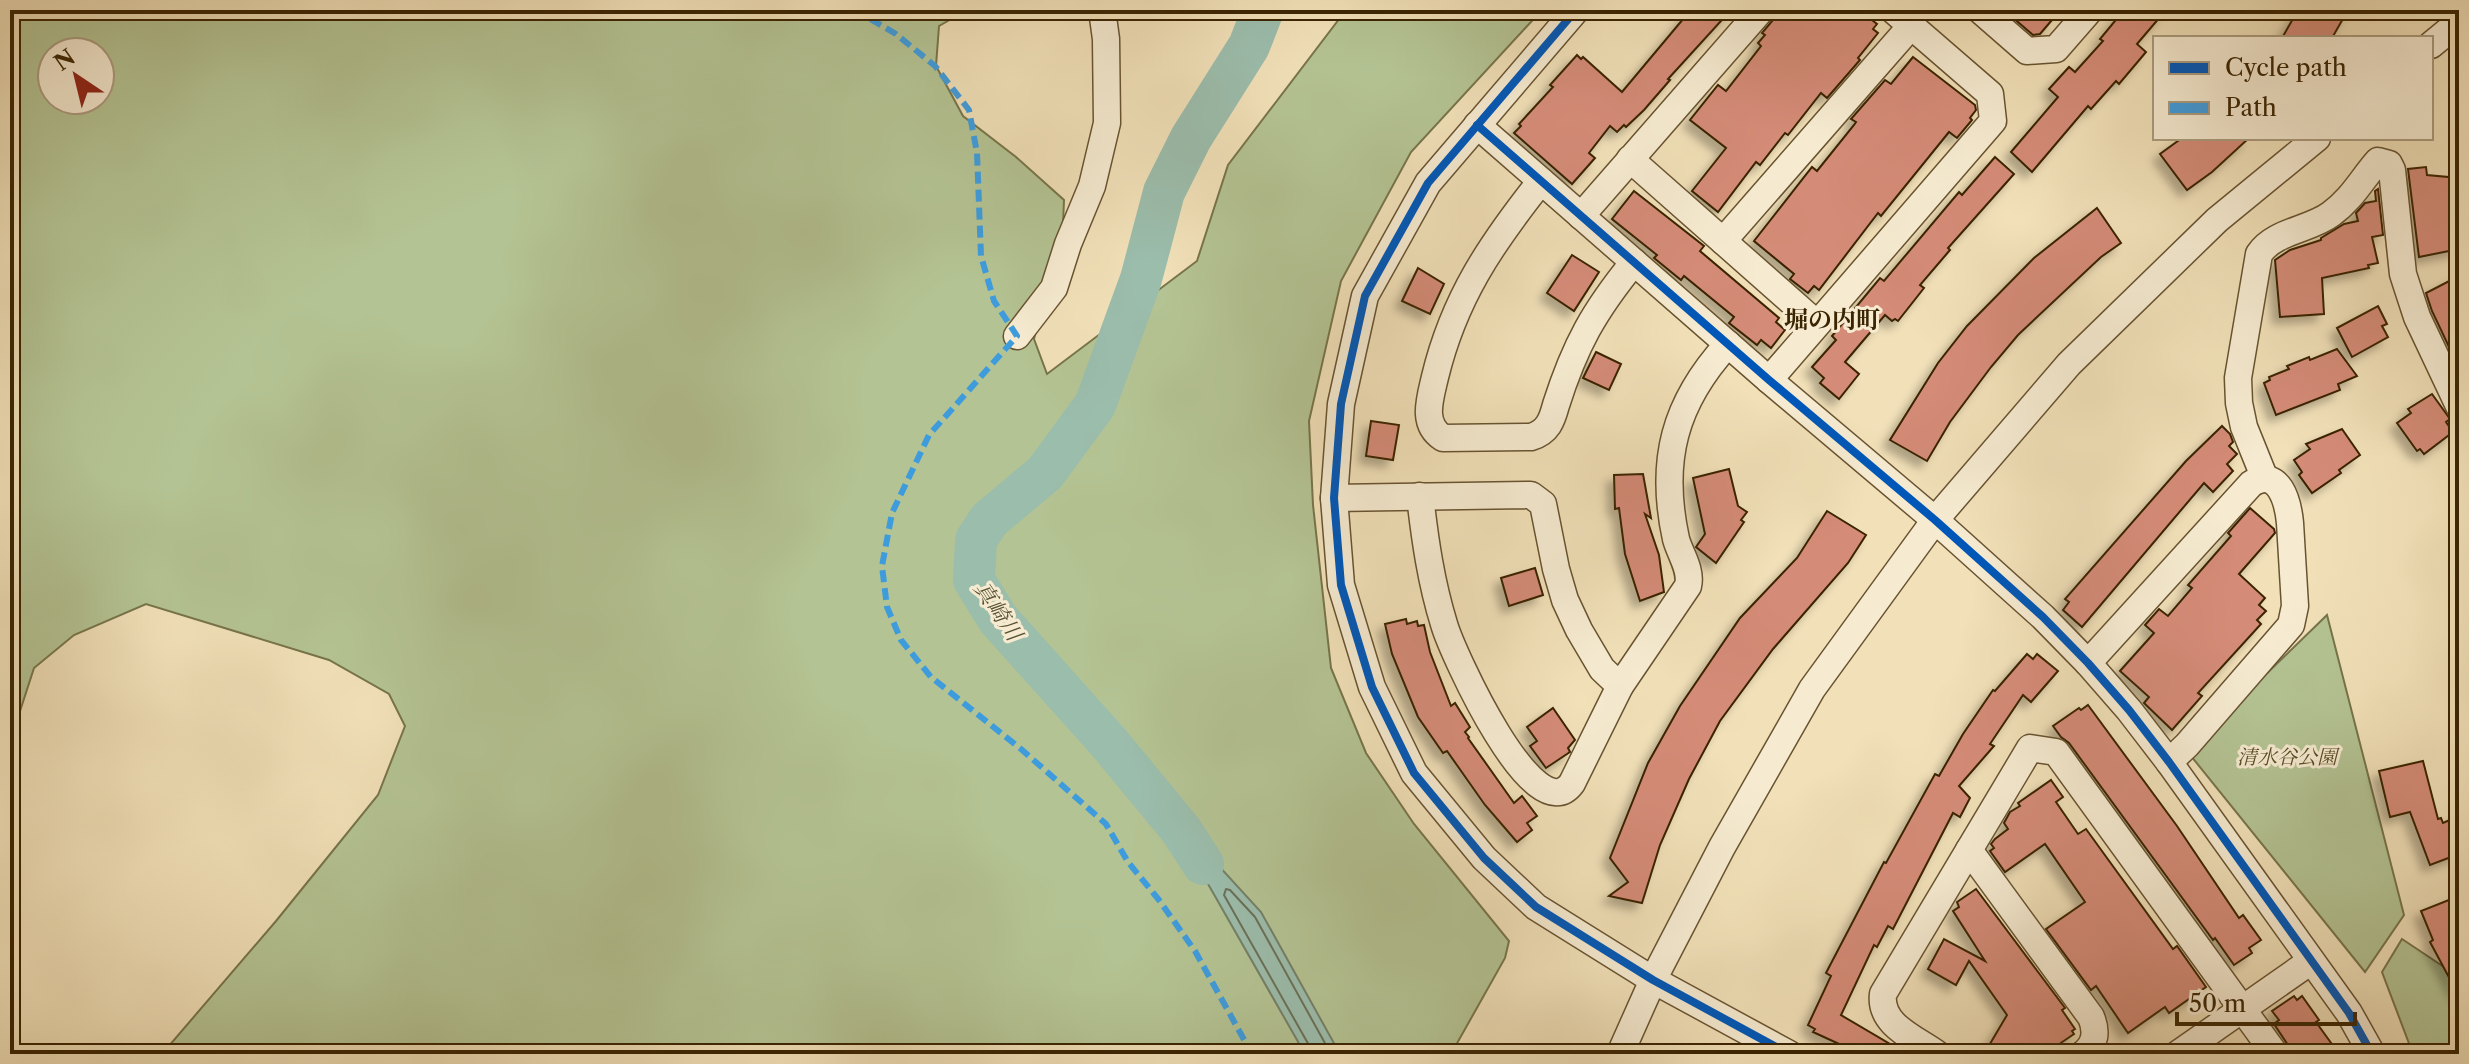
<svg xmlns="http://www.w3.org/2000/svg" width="2469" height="1064" font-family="'Libre Caslon Text','Noto Serif JP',serif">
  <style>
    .green { fill: #b4c393; stroke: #77744a; stroke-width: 2; fill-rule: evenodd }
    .water { fill: #9bbdac; stroke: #748068; stroke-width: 2 }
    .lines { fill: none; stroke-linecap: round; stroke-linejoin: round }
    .shore { stroke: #6a7057; stroke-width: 2 }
    .river { stroke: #9bbdac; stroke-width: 42 }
    .building { fill: #d48b77; stroke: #3a2402; stroke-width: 2; filter: url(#shadow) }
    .minor-casing { stroke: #685330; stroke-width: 29 }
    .minor { stroke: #f6ebd1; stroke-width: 26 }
    .quiet { stroke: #3e9cdd; stroke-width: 6; stroke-dasharray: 12 6; stroke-linecap: butt }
    .cycleway-casing { stroke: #f6ebd1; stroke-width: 13 }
    .cycleway { stroke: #0057b8; stroke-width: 8 }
    .labels { text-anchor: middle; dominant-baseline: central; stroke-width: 6; stroke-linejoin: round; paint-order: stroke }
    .park-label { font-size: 20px; font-style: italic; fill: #584c26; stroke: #f6ebd1 }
    .water-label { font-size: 22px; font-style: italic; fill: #575235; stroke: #f6ebd1 }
    .quarter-label { font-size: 24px; font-weight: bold; fill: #3a2402; stroke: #f6ebd1 }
  </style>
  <defs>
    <filter id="shadow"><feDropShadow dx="-7" dy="7" stdDeviation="4" flood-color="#0004"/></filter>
  </defs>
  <rect width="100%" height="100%" fill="#f1e0b8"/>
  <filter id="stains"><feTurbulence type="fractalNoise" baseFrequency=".0025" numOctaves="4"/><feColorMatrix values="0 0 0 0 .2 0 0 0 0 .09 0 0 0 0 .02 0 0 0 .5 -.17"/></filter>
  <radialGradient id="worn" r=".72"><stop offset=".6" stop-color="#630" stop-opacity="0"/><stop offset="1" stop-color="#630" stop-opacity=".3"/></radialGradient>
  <g class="green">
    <path d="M10 10H967L939 26 936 66 963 116 1016 157 1064 200 1063 225 1034 339 1047 374 1197 261 1228 165 1346 10H1542L1411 152 1341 281 1309 421 1313 505 1331 668 1366 753 1414 824 1509 941 1505 958 1451 1054H162L276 921 378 795 405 726 389 694 329 660 146 604 74 635 34 668 10 742ZM52 52H100V100H52Z"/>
    <polygon points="2327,615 2404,915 2365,972 2187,751"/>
    <polygon points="2402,939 2459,977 2459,1054 2413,1054 2382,972"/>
  </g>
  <polygon class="water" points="1163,805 1261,912 1340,1054 1305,1054"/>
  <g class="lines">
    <polyline class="shore" points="1312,1054 1310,1047 1224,895 1226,889 1230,890 1255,917 1331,1054"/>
    <polyline class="river" points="1203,864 1181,830 1110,744 998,619 974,580 976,540 989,520 1045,473 1095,405 1141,279 1164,192 1191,138 1249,46 1263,10"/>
  </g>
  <g class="building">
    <polygon points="1687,10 1731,10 1668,79 1670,80 1644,110 1626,127 1624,125 1617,132 1610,126 1589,153 1595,158 1572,184 1514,133 1521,126 1519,124 1553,87 1550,85 1577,55 1581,59 1583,57 1622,92 1689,12"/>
    <polygon points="1777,10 1859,10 1877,24 1873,29 1878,33 1858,58 1860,60 1827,98 1821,93 1788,135 1785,133 1760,165 1756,162 1718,212 1692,191 1726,148 1690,120 1718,85 1726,91 1761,46 1758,43 1765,35 1762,33 1773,20"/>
    <polygon points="2004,10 2040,10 2052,20 2040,34 2033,35"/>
    <polygon points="2124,10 2166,10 2137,44 2146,52 2119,84 2116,81 2091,109 2088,106 2032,172 2011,152 2058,97 2049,89 2069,67 2075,72 2103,41 2100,39"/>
    <polygon points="2298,10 2348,10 2332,38 2282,38"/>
    <polygon points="1913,57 1975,105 1976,110 1970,118 1972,120 1957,138 1949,132 1881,216 1878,213 1819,290 1814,286 1808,293 1790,279 1794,274 1754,241 1812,167 1817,171 1854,125 1856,122 1851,119 1885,80 1891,84"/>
    <polygon points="2182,138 2249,138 2212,172 2187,190 2160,154"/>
    <polygon points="1995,157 2014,174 1948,248 1950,250 1920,285 1924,288 1898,321 1895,319 1892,321 1885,315 1845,362 1859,374 1839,399 1820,383 1824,378 1812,367 1836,340 1832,336 1880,278 1884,281 1959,192 1962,195"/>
    <polygon points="2426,167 2427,175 2459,178 2459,249 2419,257 2408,169"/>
    <polygon points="2378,189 2383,235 2372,237 2378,263 2368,265 2369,268 2322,278 2324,314 2280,317 2275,260 2290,250 2321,240 2321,238 2344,224 2358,221 2356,213 2365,203 2376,201 2375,191"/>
    <polygon points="1634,191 1704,246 1700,251 1779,318 1776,322 1785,330 1771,348 1761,340 1757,345 1729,323 1734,317 1684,276 1681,280 1654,258 1657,255 1612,219"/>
    <polygon points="2097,208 2121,243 2101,257 2018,335 1991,367 1950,422 1927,461 1890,440 1938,363 1967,326 2034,258"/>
    <polygon points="1572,255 1599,272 1574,311 1547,293"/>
    <polygon points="1418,268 1444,284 1430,314 1402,301"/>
    <polygon points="2459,276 2459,317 2453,320 2459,333 2459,368 2432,311 2426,293"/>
    <polygon points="2378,306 2387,324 2382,326 2388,337 2352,357 2337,328"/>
    <polygon points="2337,349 2357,376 2338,384 2340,390 2276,415 2264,383 2270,380 2269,377 2289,369 2287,366 2309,357 2310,360"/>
    <polygon points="1596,352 1621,364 1609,390 1583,378"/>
    <polygon points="2432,394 2450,419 2446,422 2453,432 2424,454 2420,449 2417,451 2397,423 2411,413 2408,409"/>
    <polygon points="1371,421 1399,425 1393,460 1366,456"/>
    <polygon points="2222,426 2230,434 2233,442 2229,446 2237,454 2227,464 2233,471 2213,492 2204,483 2082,627 2063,610 2069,602 2065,599 2186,461"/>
    <polygon points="2342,429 2360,455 2339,470 2341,473 2312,493 2299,475 2302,472 2294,460 2310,449 2306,444"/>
    <polygon points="1729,469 1738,506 1747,512 1741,520 1744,522 1716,563 1696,547 1705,534 1693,478"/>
    <polygon points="1643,474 1651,518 1645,514 1659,555 1664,592 1640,601 1625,554 1619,508 1615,509 1614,475"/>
    <polygon points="2250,508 2274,529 2275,533 2239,574 2265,598 2259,605 2266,611 2257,620 2261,624 2198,693 2202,696 2172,730 2144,703 2149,697 2120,671 2154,633 2145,625 2159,609 2168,616 2192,588 2188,585 2231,536 2228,533"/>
    <polygon points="1827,511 1866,535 1848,563 1773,649 1720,721 1689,779 1660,845 1642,903 1609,896 1628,882 1610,858 1648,763 1680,706 1740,618 1797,558"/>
    <polygon points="1535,568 1543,595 1509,606 1501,578"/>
    <polygon points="1406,619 1407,624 1417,621 1418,626 1424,625 1430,652 1451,706 1455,703 1470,727 1465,732 1469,737 1468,738 1514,803 1522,796 1537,816 1527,823 1532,830 1517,842 1485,805 1447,751 1443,753 1418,717 1392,654 1385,624"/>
    <polygon points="2027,654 2033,659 2037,654 2058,671 2031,702 2023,695 1990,744 1994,746 1959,786 1970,798 1960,817 1953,813 1893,929 1888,926 1877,947 1874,945 1841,1015 1907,1054 1845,1054 1848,1048 1813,1032 1815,1029 1808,1025 1831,976 1826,973 1884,862 1886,863 1935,774 1939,776 1963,734 1993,690 1995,691"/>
    <polygon points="2088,705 2177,826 2239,918 2243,915 2261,940 2249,948 2252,953 2234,965 2215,938 2213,940 2069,743 2061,737 2053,726 2079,708 2081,710"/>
    <polygon points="1553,708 1575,740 1568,748 1570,752 1546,768 1530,746 1537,741 1527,727"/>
    <polygon points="2423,761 2438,819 2441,818 2443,823 2459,816 2459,854 2430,865 2410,812 2390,817 2379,771"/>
    <polygon points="2051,780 2063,797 2056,802 2078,834 2086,829 2173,949 2177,946 2206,987 2169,1013 2165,1007 2128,1033 2096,986 2091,990 2046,929 2085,902 2045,844 2005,872 1990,851 1994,848 1991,844 1995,839 2008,829 2004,823 2010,812 2020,806 2018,803"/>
    <polygon points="1976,889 2065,1008 2062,1010 2075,1029 2072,1031 2074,1034 2046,1053 2044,1051 2040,1054 1984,1054 2007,1015 1969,961 1956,985 1928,969 1944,939 1985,961 1953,911 1959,907 1957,902"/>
    <polygon points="2459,896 2459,996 2430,942 2433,940 2421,911"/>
    <polygon points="2294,996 2297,1000 2302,996 2319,1020 2316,1022 2339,1054 2294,1054 2274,1024 2279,1020 2272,1011"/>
  </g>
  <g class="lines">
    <defs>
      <g id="minor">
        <polyline points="1576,10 1428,183 1365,296 1341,404 1334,498 1341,585 1372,687 1414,773 1484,858 1536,907 1653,980 1789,1054"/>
        <polyline points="1980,10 2027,51 2056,49 2090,10"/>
        <polyline points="2431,45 2459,22"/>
        <polyline points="1477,125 1769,380 1935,520 2043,617 2088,663 2129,710 2169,762 2349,1013 2372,1054"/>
        <polyline points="1630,159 1817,324"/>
        <path d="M1541 181C1491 244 1454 298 1435 377 1430 399 1421 424 1443 438L1531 437C1548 432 1552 420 1556 405 1575 345 1594 311 1634 262"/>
        <polyline points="1581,216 1761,10"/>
        <polyline points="1723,241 1911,26"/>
        <polyline points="1017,336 1054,288 1068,244 1092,186 1107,123 1106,39 1102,10"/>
        <polyline points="1769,380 1993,121 1990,94 1893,10"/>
        <path d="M2265 479 2244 427 2239 403 2238 378 2259 254C2274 231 2310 230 2331 214 2352 199 2362 179 2378 161L2389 164 2392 170 2403 274 2417 317 2459 406"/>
        <path d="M1420 496C1425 540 1431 582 1444 624 1452 652 1535 835 1572 783L1620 686 1688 586C1692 570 1680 554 1676 539 1659 461 1674 403 1728 344"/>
        <polyline points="1334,498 1531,495 1543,504 1556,569 1565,600 1579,630 1602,669 1620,686"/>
        <path d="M2088 663 2251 484C2279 466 2288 502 2290 523L2295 606 2291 625 2187 745 2169 762"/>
        <path d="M1969 850 2091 1017C2097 1031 2096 1044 2083 1054"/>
        <polyline points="1620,1054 1653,980 1722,847 1812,689 1935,520 2069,364 2217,220 2317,138"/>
        <path d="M1937 1054C1915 1038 1879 1025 1883 994L2030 748 2056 752 2275 1054"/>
        <polyline points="2178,1054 2311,961"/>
      </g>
    </defs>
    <use href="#minor" class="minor-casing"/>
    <use href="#minor" class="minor"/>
    <polyline class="quiet" points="855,10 896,34 935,66 969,110 977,153 981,256 994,301 1017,336 929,435 892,513 882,566 887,607 901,640 931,677 1021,749 1106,824 1128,862 1159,900 1195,951 1252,1054"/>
    <defs>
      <g id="cycleway">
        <polyline points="1576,10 1428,183 1365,296 1341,404 1334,498 1341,585 1372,687 1414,773 1484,858 1536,907 1653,980 1789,1054"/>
        <polyline points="1477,125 1769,380 1935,520 2043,617 2088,663 2129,710 2169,762 2349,1013 2372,1054"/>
      </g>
    </defs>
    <use href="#cycleway" class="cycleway-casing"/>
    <use href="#cycleway" class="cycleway"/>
  </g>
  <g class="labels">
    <g class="park-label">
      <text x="2287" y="757">清水谷公園</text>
    </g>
    <g class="water-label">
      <text transform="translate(998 611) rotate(56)">真崎川</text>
    </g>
    <g class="quarter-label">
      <text x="1832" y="319">堀の内町</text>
    </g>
  </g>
  <rect width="2469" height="1064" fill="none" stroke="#f1e0b8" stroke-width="40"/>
  <rect x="12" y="12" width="2445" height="1040" fill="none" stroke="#3a2402" stroke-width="4"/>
  <rect x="20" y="20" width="2429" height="1024" fill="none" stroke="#3a2402" stroke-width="2"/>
  <rect x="2153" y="36" width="280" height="104" fill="#f6ebd1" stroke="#ab9b7e" stroke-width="2"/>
  <rect x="2169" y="62" width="40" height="12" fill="#0057b8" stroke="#ab9b7e" stroke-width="2"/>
  <text x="2225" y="76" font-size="24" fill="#3a2402">Cycle path</text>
  <rect x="2169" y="102" width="40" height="12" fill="#3e9cdd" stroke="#ab9b7e" stroke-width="2"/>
  <text x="2225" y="116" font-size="24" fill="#3a2402">Path</text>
  <g transform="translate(76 76) rotate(325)"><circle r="38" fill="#f6ebd1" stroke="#ab9b7e" stroke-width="2"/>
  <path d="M0-6L14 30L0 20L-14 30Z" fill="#8f2418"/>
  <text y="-12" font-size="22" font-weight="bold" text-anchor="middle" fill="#3a2402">N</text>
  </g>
  <path d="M2177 1012v12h178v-12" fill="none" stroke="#3a2402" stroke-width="4"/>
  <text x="2189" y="1012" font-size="24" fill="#3a2402" stroke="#f6ebd1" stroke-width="6" paint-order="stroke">50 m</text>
  <rect width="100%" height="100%" filter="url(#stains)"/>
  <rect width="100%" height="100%" fill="url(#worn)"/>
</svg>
